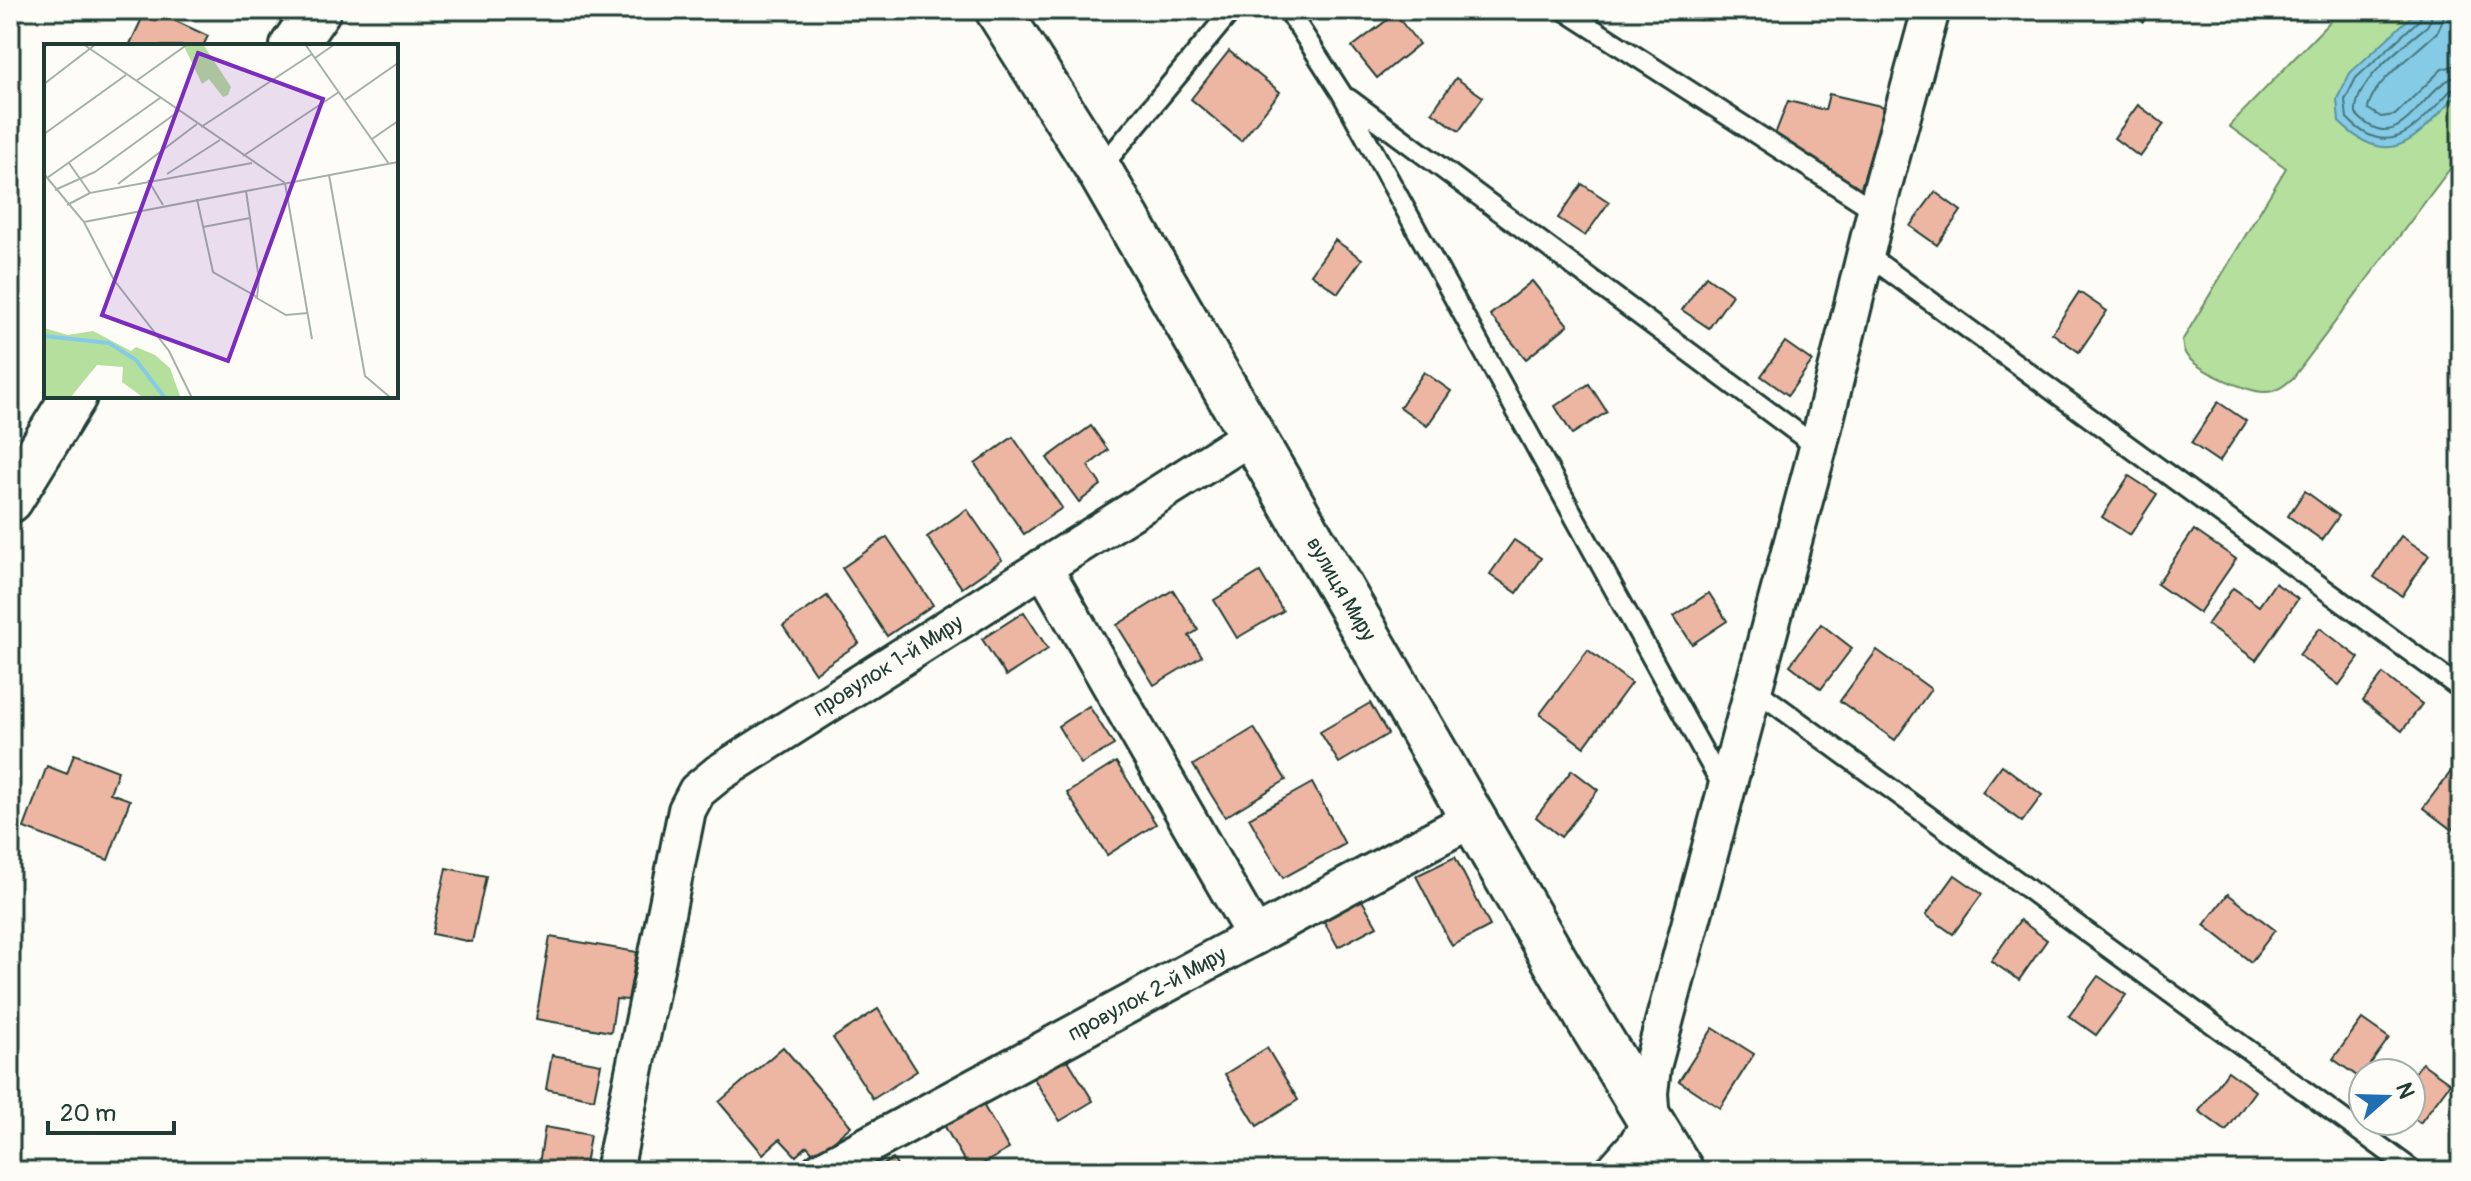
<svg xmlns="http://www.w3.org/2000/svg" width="2471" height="1181" font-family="Pangolin,sans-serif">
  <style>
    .green { fill: #b5df9c; stroke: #6a8e68; stroke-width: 2 }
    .water { fill: #85cbe6; stroke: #5c929f; stroke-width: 2 }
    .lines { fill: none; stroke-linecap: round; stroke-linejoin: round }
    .shore { stroke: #48767b; stroke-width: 2 }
    .building { fill: #edb6a3; stroke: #1f3d34; stroke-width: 2 }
    .service-casing { stroke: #1f3d34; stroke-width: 24 }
    .minor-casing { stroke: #1f3d34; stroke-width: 42 }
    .tertiary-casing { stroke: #1f3d34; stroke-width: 50 }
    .service { stroke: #fdfcf7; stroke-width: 18 }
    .minor { stroke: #fdfcf7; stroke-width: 36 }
    .tertiary { stroke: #fdfcf7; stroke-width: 44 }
    .labels { text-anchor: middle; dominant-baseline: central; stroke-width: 8; stroke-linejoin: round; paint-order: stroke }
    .street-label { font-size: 22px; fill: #1f3d34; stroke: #fdfcf7 }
    .inset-river { fill: none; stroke: #85cbe6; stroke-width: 4 }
    .inset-road { fill: none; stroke: #a4b0a9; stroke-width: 2 }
    .view { fill: #7b2cbf; fill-opacity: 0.15; stroke: #7b2cbf; stroke-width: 4 }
    .inset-edge { fill: none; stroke: #1f3d34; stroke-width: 4 }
  </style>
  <rect width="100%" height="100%" fill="#fdfcf7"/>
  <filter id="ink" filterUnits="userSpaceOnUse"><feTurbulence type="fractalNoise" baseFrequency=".0125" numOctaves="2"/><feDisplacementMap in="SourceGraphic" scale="16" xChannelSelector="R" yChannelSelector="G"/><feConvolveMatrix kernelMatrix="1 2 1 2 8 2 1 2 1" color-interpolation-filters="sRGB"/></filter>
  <g filter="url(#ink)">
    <path class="green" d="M2341 10H2461V154L2293 378C2285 385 2277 392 2265 392 2249 393 2193 369 2185 353 2183 350 2183 345 2182 341L2286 168 2229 126Z"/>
    <path class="water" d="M2418 10H2461V91C2419 133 2394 176 2339 122L2337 99 2350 73Z"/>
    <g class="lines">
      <g class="shore">
        <path d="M2422 10 2420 19 2356 78 2345 100 2347 118C2391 165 2419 123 2452 89L2461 87"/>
        <path d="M2432 10 2431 19 2427 26C2404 45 2353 82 2356 114 2403 165 2422 79 2461 76"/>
        <path d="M2444 10 2443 20 2438 31C2419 51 2371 82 2368 109L2381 117 2395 115 2442 69 2461 64"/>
      </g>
    </g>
    <g class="building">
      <polygon points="146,10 152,10 208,36 203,46 129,46"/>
      <polygon points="1687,10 1708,10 1700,20"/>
      <polygon points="2126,10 2151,10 2143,22"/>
      <polygon points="1395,14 1419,44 1377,78 1352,47"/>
      <polygon points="1229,51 1280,92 1241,141 1191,99"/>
      <polygon points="1456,78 1483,97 1459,131 1432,112"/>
      <polygon points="1829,94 1885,107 1860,191 1774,137 1788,101 1825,110"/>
      <polygon points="2138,105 2164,124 2140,157 2114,138"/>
      <polygon points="1582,184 1609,202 1585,236 1558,218"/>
      <polygon points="1935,192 1961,211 1937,245 1910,226"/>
      <polygon points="1335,240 1362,259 1338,293 1311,274"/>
      <polygon points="1706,276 1732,295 1709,328 1682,310"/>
      <polygon points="1532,281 1568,325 1526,359 1490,315"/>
      <polygon points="2079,292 2107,311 2079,352 2052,333"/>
      <polygon points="1785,342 1812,361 1788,395 1761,376"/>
      <polygon points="1424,372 1451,391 1427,426 1400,407"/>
      <polygon points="1589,384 1607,412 1572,434 1555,406"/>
      <polygon points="2218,402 2246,421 2219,462 2191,443"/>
      <polygon points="1091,426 1108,450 1088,466 1101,485 1079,502 1047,458"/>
      <polygon points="1013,437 1062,508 1024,534 975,464"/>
      <polygon points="2129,476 2157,494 2130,535 2102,517"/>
      <polygon points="2305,491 2339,516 2322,540 2288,516"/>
      <polygon points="967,509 1002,560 962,588 927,537"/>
      <polygon points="2194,530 2236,559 2199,613 2157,584"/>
      <polygon points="2401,536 2429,555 2402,596 2374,577"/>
      <polygon points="887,537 933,605 887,636 842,568"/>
      <polygon points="1514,540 1541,558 1517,593 1490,574"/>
      <polygon points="1260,572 1283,611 1237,638 1214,600"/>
      <polygon points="2275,583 2298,599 2256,660 2207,625 2233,588 2259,606"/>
      <polygon points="1173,590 1198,630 1189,636 1202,656 1154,685 1117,625"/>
      <polygon points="1709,593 1727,621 1692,644 1674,616"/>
      <polygon points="827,596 859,643 815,673 783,626"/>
      <polygon points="1024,612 1048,649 1006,676 982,639"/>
      <polygon points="1821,624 1852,648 1821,689 1790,665"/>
      <polygon points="2320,628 2359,658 2339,685 2299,655"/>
      <polygon points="1588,650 1631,683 1584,747 1540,714"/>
      <polygon points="1877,650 1931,689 1895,740 1840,701"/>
      <polygon points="2383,674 2422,704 2402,731 2363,701"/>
      <polygon points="1370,703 1388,734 1339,763 1320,732"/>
      <polygon points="1089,706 1114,745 1081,764 1058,726"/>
      <polygon points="1254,728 1286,780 1225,817 1193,765"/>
      <polygon points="74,754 118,771 110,793 130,800 108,860 24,828 47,766 67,774"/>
      <polygon points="1116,762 1156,824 1107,855 1067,793"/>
      <polygon points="2002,765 2042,795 2022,822 1982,792"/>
      <polygon points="2456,765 2461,769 2461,818 2452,830 2423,808"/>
      <polygon points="1572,770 1598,790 1561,837 1536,817"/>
      <polygon points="1312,783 1345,844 1283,878 1249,818"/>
      <polygon points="1455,857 1490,926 1452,946 1416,876"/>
      <polygon points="446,868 486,876 472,942 432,934"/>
      <polygon points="1955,875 1982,894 1953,934 1926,915"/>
      <polygon points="2228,894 2275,930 2251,962 2204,925"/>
      <polygon points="1360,897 1377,926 1338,947 1322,918"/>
      <polygon points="2020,920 2047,940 2019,980 1991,961"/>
      <polygon points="550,937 637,952 628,1000 616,999 611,1032 536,1019"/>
      <polygon points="2098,976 2126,995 2096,1035 2069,1016"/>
      <polygon points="878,1009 917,1071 873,1099 833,1038"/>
      <polygon points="2362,1019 2389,1038 2360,1078 2333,1059"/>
      <polygon points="1713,1028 1754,1054 1720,1108 1679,1081"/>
      <polygon points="783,1047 851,1126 816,1156 807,1146 796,1156 780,1139 763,1154 719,1102"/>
      <polygon points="1267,1048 1298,1100 1257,1126 1225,1074"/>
      <polygon points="552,1055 601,1064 594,1099 546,1089"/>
      <polygon points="1066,1057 1093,1101 1060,1121 1033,1077"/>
      <polygon points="2422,1063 2450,1083 2420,1123 2411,1116 2411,1078"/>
      <polygon points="2228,1071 2255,1091 2226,1131 2199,1111"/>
      <polygon points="982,1103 1009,1149 970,1171 944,1125"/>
      <polygon points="545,1127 590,1135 584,1171 539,1164"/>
      <polygon points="893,1159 900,1171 872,1171"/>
    </g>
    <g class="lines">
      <defs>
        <g id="service">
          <polyline points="1288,10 1342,94 1724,789"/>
          <polyline points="1564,10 1876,211"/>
          <polyline points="1349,99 1818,448"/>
          <polyline points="1099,170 1232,10"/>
          <polyline points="1866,254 2461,689"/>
          <polyline points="1753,688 2414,1171"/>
        </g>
        <g id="minor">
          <polyline points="1043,567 1255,936"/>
          <polyline points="614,1171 687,810 697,791 719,773 1252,435"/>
          <polyline points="820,1171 1473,818"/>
          <polyline points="1614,1171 1636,1146 1651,1122 1649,1093 1652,1067 1818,448 1876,211 1931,10"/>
        </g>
        <g id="tertiary">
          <polyline points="998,10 1099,170 1592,1025 1681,1171"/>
          <polyline points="293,46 318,10"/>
          <polyline points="10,500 74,396"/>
        </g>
      </defs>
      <use href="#service" class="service-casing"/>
      <use href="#minor" class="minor-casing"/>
      <use href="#tertiary" class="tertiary-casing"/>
      <use href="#service" class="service"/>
      <use href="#minor" class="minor"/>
      <use href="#tertiary" class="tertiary"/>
    </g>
  </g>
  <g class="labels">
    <g class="street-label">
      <text transform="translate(1341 589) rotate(60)">вулиця Миру</text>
      <text transform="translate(888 666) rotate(-32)">провулок 1-й Миру</text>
      <text transform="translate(1147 994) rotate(-28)">провулок 2-й Миру</text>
    </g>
  </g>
  <g transform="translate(44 44)">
    <rect width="354" height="354" fill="#fdfcf7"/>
    <path d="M139 0H159L187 43 184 51 179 53 165 35 158 40ZM0 284 24 291 49 287 87 307 92 303 111 311 126 324 136 352 146 354H100L78 338 79 323 53 321 26 354H0Z" fill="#b5df9c"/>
    <path class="inset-river" d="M0 292 65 299 92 316 121 354"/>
    <path class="inset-road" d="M39 0 241 139 268 295M261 0 345 120M271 14 291 0M92 37 144 0M0 40 52 0M301 56 354 19M157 83 268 10M0 90 82 31M328 95 354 77M199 112 295 48M25 119 46 149 208 119M0 130 40 178 70 236 125 307 148 354M123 130 176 96M285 131 321 332 347 354M3 134 116 54M104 136 119 161M74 140 153 80M11 146 51 128 135 67M153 155 169 228 213 253 215 235 202 147M23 161 46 149M40 178 354 118M159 183 206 174M211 253 242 271 264 269"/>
    <path class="view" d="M154 9 279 55 184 317 58 271Z"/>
    <rect width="354" height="354" class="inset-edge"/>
  </g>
  <rect width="2471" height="1181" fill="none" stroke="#fdfcf7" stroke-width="40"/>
  <rect x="20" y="20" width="2431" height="1141" fill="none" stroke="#1f3d34" stroke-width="3" filter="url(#ink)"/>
  <g transform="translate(2387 1097) rotate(70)"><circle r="38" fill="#fdfcf7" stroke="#a4b0a9" stroke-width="2"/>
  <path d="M0-6L14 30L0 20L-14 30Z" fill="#1f6fb2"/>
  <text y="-12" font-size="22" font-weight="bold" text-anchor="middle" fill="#1f3d34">N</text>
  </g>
  <path d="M48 1121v12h126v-12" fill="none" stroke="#1f3d34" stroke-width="4"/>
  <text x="60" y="1121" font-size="24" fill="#1f3d34" stroke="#fdfcf7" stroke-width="6" paint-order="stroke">20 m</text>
</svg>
